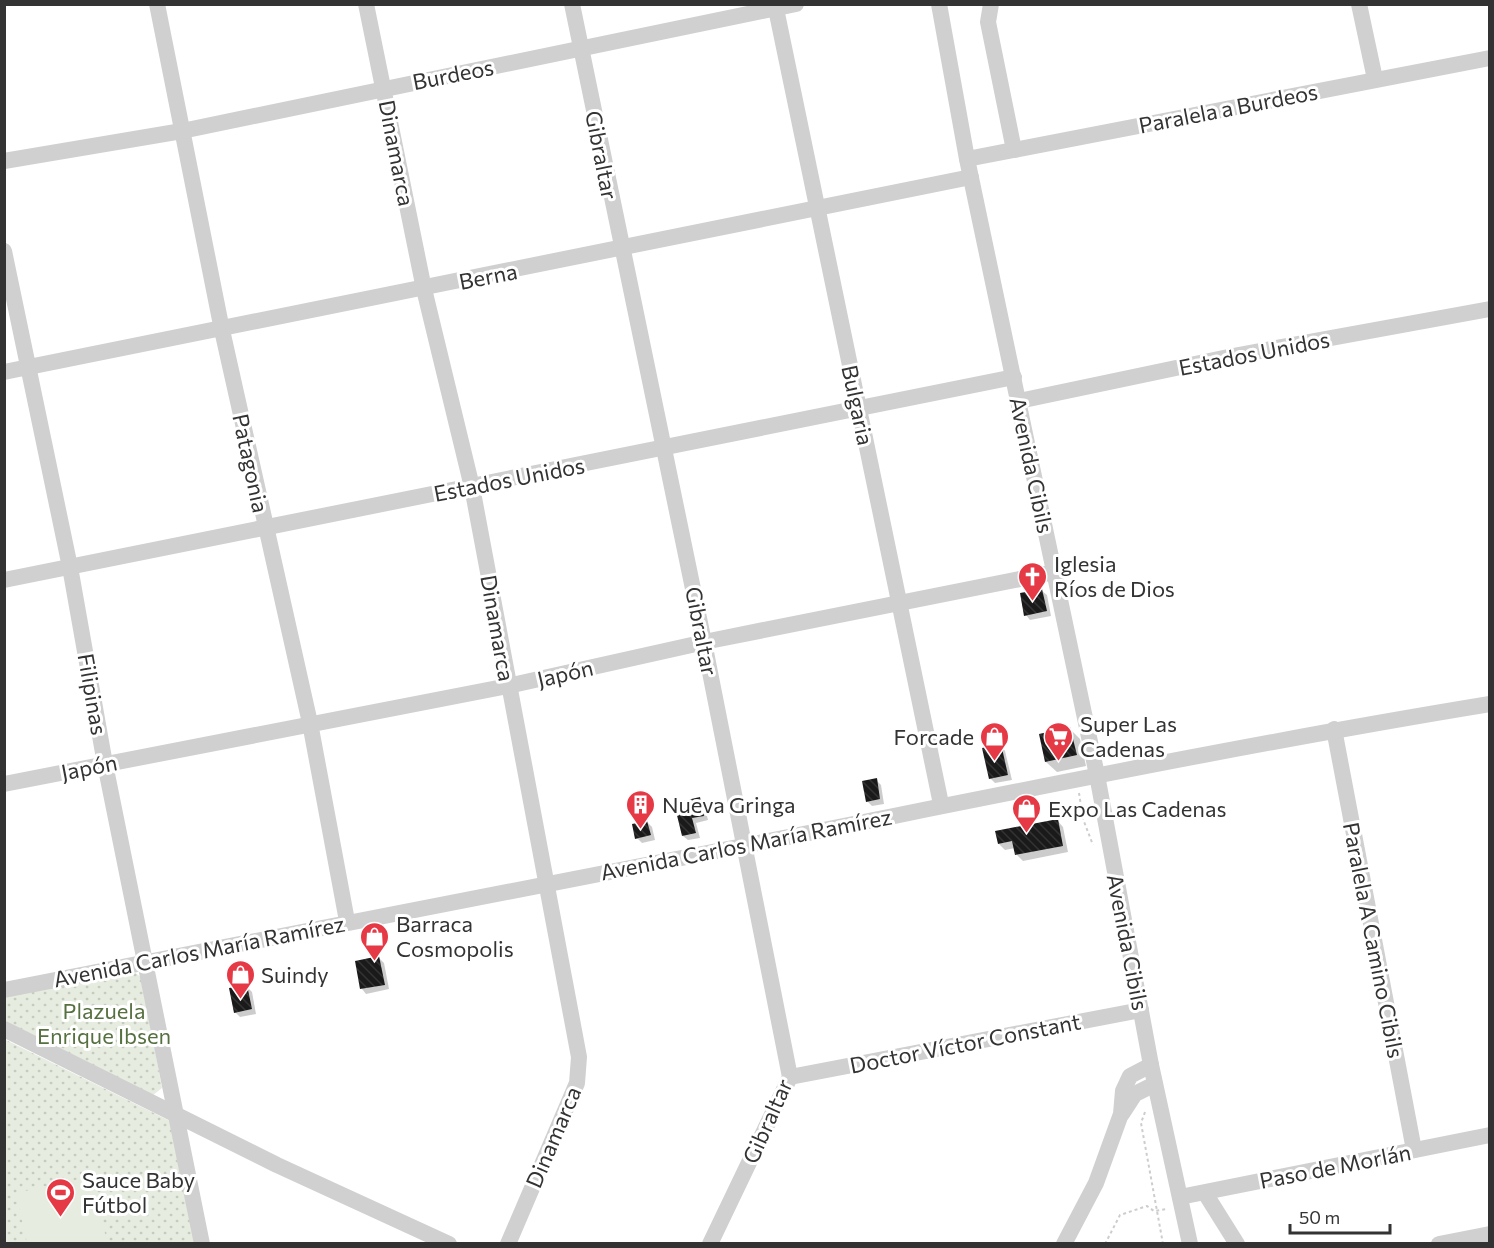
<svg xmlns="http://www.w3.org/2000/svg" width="1494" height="1248" font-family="Commissioner,sans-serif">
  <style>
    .grass { fill: url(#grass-dots) }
    .pitch { fill: #e6ecdf }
    .shadow { fill: #0003 }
    .building { fill: url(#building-back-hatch) }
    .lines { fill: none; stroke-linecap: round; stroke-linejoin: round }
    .path { stroke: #cdcdcd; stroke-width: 2; stroke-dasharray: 3 3; stroke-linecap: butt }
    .minor { stroke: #d0d0d0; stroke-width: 16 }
    .labels { text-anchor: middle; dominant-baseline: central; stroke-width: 6; stroke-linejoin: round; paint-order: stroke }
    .street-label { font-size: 22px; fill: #333; stroke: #fff }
    .poi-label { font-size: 22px; fill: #333; stroke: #fff; text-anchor: start }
    .park-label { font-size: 22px; fill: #56703f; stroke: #fff }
  </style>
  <defs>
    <pattern id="grass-dots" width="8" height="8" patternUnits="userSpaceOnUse" patternTransform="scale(1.5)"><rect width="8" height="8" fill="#e6ecdf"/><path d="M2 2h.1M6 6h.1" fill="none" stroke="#c6cbc0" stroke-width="1.8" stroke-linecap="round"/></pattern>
    <pattern id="building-back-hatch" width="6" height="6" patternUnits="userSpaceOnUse" patternTransform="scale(1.5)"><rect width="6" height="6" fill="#1a1a1a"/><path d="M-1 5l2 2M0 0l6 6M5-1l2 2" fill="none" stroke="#333"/></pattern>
  </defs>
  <rect width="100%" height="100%" fill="#fff"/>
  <g class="grass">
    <polygon points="134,972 142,978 161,1083 162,1088 153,1095 5,1021 4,997"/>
    <polygon points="4,1039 170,1121 195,1243 5,1243"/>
  </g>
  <polygon class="pitch" points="93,1176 107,1243 27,1243 16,1193"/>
  <g class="shadow">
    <polygon points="1042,591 1047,595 1051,616 1030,620 1026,615"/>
    <polygon points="1070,729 1080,739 1086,766 1057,772 1046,762"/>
    <polygon points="1001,746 1005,751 1012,780 995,783 990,778"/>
    <polygon points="876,780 881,785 884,804 872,806 867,801"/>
    <polygon points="699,799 704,804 708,820 696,823 700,838 688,840 683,836"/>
    <polygon points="1057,820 1063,827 1068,852 1023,861 1017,855 1015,848 1005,850 999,844"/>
    <polygon points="647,822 652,827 655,840 642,843 637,838"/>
    <polygon points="379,958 384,963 389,989 366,994 362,989"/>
    <polygon points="247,987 252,992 256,1014 240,1017 235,1012"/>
  </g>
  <g class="building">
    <polygon points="1042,589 1047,611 1024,616 1020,593"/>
    <polygon points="1070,727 1077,755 1045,762 1039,734"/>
    <polygon points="1001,744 1008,775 989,779 982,748"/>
    <polygon points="877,778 880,799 866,802 862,781"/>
    <polygon points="700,797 704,816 692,818 696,833 682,836 674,803"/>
    <polygon points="1058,819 1063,846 1015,855 1012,841 998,844 995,831"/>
    <polygon points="647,821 651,835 635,839 632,824"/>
    <polygon points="379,956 385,985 360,989 355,961"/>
    <polygon points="247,985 252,1009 234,1013 229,988"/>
  </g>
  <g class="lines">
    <g class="path">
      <polyline points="1079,793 1083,819 1093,845"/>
      <polyline points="1145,1112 1141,1123 1163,1244"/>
      <polyline points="1105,1244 1120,1215 1147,1206 1154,1211 1167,1209"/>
    </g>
    <g class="minor">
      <polyline points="157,4 222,330 310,723 347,921"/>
      <polyline points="366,4 424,289 472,487 579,1057 577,1083 508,1244"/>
      <polyline points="572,4 704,642 790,1077 710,1244"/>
      <polyline points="775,4 941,804"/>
      <polyline points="939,4 967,159 1097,775 1151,1065 1190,1244"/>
      <polyline points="991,4 988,22 1014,150"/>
      <polyline points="1359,4 1375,79"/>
      <polyline points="967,159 1490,58"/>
      <polyline points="4,161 182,131 796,4"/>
      <polyline points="4,251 70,567 105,764 202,1244"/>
      <polyline points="4,372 971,177"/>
      <polyline points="1019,401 1233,356 1490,309"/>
      <polyline points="4,580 1014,377"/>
      <polyline points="1334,729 1414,1150"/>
      <polyline points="4,784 508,686 714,640 1055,572"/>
      <path d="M4 990C250 940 497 895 743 846 991 797 1239 745 1490 704"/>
      <polyline points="4,1029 277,1165 449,1244"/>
      <polyline points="790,1077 1141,1010"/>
      <polyline points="1122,1114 1135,1094 1155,1084"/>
      <polyline points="1205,1193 1237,1244"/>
      <polyline points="1180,1197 1490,1135"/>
      <polyline points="1064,1244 1096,1183 1121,1114 1123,1091 1130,1076 1151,1065"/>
      <polyline points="1439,1244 1490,1234"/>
    </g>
  </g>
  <defs>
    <symbol id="church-pin" viewBox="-11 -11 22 30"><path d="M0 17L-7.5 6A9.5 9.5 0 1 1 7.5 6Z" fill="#e63946" stroke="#fff"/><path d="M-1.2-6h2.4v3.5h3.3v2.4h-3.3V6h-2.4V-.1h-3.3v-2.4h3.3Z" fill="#fff"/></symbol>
    <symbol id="shop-pin" viewBox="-11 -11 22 30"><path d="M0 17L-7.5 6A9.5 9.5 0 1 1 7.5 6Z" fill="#e63946" stroke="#fff"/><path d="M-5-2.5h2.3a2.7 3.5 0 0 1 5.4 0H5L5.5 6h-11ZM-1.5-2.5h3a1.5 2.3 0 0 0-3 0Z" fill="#fff"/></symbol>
    <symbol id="supermarket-pin" viewBox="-11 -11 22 30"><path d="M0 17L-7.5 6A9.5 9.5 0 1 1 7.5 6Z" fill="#e63946" stroke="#fff"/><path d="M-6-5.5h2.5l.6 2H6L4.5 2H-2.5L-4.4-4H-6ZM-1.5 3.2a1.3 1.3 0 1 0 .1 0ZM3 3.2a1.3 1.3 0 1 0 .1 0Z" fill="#fff"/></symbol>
    <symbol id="building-pin" viewBox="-11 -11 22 30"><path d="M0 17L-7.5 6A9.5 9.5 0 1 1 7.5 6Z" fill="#e63946" stroke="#fff"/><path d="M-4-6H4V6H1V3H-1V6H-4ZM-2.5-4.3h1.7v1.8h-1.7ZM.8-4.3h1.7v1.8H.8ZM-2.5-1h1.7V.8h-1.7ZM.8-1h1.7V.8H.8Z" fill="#fff"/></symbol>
    <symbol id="stadium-pin" viewBox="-11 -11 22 30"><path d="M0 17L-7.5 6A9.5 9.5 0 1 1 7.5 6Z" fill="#e63946" stroke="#fff"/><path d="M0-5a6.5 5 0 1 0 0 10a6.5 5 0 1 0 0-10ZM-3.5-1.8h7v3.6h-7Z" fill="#fff"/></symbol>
  </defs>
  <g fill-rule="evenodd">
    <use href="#church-pin" x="1016" y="560" width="33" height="45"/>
    <use href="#shop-pin" x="978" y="720" width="33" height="45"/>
    <use href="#supermarket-pin" x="1042" y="720" width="33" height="45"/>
    <use href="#building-pin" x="624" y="788" width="33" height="45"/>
    <use href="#shop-pin" x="1010" y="792" width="33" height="45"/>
    <use href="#shop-pin" x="358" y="920" width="33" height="45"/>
    <use href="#shop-pin" x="224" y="958" width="33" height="45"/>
    <use href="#stadium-pin" x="44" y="1176" width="33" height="45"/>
  </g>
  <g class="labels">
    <g class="street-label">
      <text transform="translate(453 74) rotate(-11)">Burdeos</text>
      <text transform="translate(1228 108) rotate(-11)">Paralela a Burdeos</text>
      <text transform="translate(397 153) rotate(79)">Dinamarca</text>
      <text transform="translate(602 155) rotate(79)">Gibraltar</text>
      <text transform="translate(488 276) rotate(-11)">Berna</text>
      <text transform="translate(1254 353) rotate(-11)">Estados Unidos</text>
      <text transform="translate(858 405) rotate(78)">Bulgaria</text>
      <text transform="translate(251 463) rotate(78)">Patagonia</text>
      <text transform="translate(1032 465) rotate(78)">Avenida Cibils</text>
      <text transform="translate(509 479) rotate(-11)">Estados Unidos</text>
      <text transform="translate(498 628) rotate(80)">Dinamarca</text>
      <text transform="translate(702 631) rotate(79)">Gibraltar</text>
      <text transform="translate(565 673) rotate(-13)">Japón</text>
      <text transform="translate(93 694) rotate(80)">Filipinas</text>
      <text transform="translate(89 767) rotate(-11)">Japón</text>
      <text transform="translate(746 844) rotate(-11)">Avenida Carlos María Ramírez</text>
      <text transform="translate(1374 940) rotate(79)">Paralela A Camino Cibils</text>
      <text transform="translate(1128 942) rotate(79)">Avenida Cibils</text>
      <text transform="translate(199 951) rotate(-11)">Avenida Carlos María Ramírez</text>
      <text transform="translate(965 1043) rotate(-11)">Doctor Víctor Constant</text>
      <text transform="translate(767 1121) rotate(-66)">Gibraltar</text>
      <text transform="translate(553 1137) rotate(-67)">Dinamarca</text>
      <text transform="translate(1335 1166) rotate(-11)">Paso de Morlán</text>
    </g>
    <g class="poi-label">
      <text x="1054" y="563">Iglesia<tspan x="1054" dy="25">Ríos de Dios</tspan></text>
      <text x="1080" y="723">Super Las<tspan x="1080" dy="25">Cadenas</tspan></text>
      <text x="974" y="736" text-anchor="end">Forcade</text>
      <text x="662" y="804">Nueva Gringa</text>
      <text x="1048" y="808">Expo Las Cadenas</text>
      <text x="396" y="923">Barraca<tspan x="396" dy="25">Cosmopolis</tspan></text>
      <text x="261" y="974">Suindy</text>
      <text x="82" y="1179">Sauce Baby<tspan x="82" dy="25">Fútbol</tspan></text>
    </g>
    <g class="park-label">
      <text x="104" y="1010">Plazuela<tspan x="104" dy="25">Enrique Ibsen</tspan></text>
    </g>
  </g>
  <rect width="1494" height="1248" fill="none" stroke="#333333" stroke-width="12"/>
  <path d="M1290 1224v9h100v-9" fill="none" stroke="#333333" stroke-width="3"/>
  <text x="1299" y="1224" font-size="18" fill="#333333" stroke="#ffffff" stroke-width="4.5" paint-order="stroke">50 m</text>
</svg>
